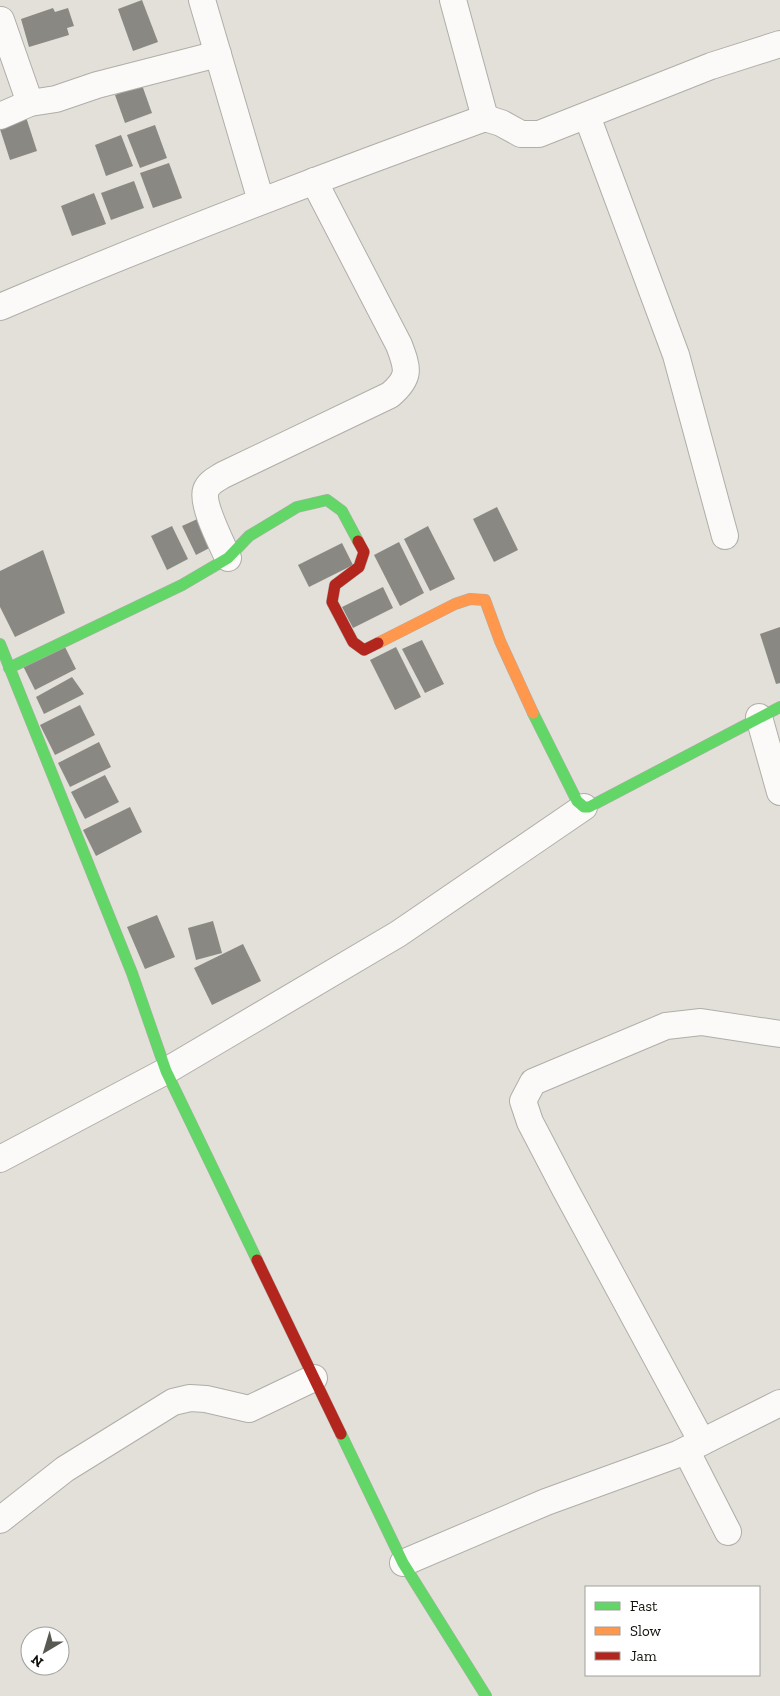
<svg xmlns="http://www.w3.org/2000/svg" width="780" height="1696" font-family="'Zilla Slab',serif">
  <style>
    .building { fill: #898882 }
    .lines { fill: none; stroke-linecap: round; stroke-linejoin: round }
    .street-casing { stroke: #afaea8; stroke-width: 28 }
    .fast-casing { stroke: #afaea8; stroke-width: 12 }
    .slow-casing { stroke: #afaea8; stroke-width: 12 }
    .jam-casing { stroke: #afaea8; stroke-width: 12 }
    .street { stroke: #fbfaf9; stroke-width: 26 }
    .fast { stroke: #63d668; stroke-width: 11 }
    .slow { stroke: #ff974d; stroke-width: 11 }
    .jam { stroke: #b3261e; stroke-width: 11 }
  </style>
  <rect width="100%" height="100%" fill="#e2e0d8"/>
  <g class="building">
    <polygon points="142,0 158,42 133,51 118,9"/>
    <polygon points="53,8 55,12 68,8 74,26 67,28 69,35 29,47 21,19"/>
    <polygon points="142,85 152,113 125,123 115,95"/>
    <polygon points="25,114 37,151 10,160 0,129"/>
    <polygon points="155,125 167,158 140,168 127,135"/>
    <polygon points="121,135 133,166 106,176 95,145"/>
    <polygon points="169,163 182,198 153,208 140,173"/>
    <polygon points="134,181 144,208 111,220 101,193"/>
    <polygon points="94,193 106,224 72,236 61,206"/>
    <polygon points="497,507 518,550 494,562 473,519"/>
    <polygon points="204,516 217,544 196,555 182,526"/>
    <polygon points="172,526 188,559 167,570 151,536"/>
    <polygon points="428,526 455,579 430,591 404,539"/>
    <polygon points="399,542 424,593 400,606 374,555"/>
    <polygon points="342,543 353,565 309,587 298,565"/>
    <polygon points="43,550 65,613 15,637 0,607 0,571"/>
    <polygon points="383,587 393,608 353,628 342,607"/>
    <polygon points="780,627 780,683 776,684 760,634"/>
    <polygon points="422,640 444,684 425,693 402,649"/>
    <polygon points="64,645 76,669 35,690 23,666"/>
    <polygon points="396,647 421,697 395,710 370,660"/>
    <polygon points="72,677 84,694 44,714 36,697"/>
    <polygon points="80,705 95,735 55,755 40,725"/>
    <polygon points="99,742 111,767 70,787 58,763"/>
    <polygon points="105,775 119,802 85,819 71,792"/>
    <polygon points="130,807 142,832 96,856 83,830"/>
    <polygon points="157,915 175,957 145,969 127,927"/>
    <polygon points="213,921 222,953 196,960 188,928"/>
    <polygon points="243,944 261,981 212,1005 194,968"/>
  </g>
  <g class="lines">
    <defs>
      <g id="street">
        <polyline points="202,0 261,201"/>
        <polyline points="453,0 485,118"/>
        <polyline points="1,20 30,103"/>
        <polyline points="0,116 30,103 56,99 97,85 218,54"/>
        <polyline points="587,116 676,355 725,536"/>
        <path d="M0 307C160 239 322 177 485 118L501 123 521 134H539L711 66 780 44"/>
        <path d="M228 558C222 544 201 504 206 490 209 482 217 479 223 475L390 395C411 377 408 369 399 345L314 181"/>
        <polyline points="759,717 780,792"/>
        <polyline points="0,1159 166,1071 398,934 584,807"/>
        <polyline points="702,1442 565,1189 530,1122 523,1101 533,1082 666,1026 701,1022 780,1034"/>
        <polyline points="686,1450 728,1532"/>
        <polyline points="0,1520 65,1469 173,1402 190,1398 206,1399 249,1409 314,1378"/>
        <polyline points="403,1563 546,1502 678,1454 780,1403"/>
      </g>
      <g id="fast">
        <polyline points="0,644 132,973 166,1071 257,1260"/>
        <polyline points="9,668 182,585 228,558 249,536 297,507 327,500 342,511 358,541"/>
        <polyline points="533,713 577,801 584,807 589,807 780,707"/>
        <polyline points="341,1434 403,1563 486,1696"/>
      </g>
      <polyline id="slow" points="378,643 455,604 470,599 485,600 500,641 533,713"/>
      <g id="jam">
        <polyline points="358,541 364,552 359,567 335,585 332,602 353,642 364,650 378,643"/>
        <polyline points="257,1260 341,1434"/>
      </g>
    </defs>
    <use href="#street" class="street-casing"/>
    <use href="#fast" class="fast-casing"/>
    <use href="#slow" class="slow-casing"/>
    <use href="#jam" class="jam-casing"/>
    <use href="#street" class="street"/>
    <use href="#fast" class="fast"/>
    <use href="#slow" class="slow"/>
    <use href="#jam" class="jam"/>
  </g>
  <rect x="585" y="1586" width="175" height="90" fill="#ffffff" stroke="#9f9f9d"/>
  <rect x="595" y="1602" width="25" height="8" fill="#63d668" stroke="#9f9f9d"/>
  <text x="630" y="1611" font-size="15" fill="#0f0f09">Fast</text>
  <rect x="595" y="1627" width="25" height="8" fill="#ff974d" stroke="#9f9f9d"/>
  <text x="630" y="1636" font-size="15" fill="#0f0f09">Slow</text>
  <rect x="595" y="1652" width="25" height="8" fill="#b3261e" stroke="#9f9f9d"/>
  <text x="630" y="1661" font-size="15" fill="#0f0f09">Jam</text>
  <g transform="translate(45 1651) rotate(218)"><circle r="24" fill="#ffffff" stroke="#9f9f9d"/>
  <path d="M0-4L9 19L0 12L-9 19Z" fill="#595851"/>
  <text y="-8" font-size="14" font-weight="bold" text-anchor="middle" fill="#0f0f09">N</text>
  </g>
</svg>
